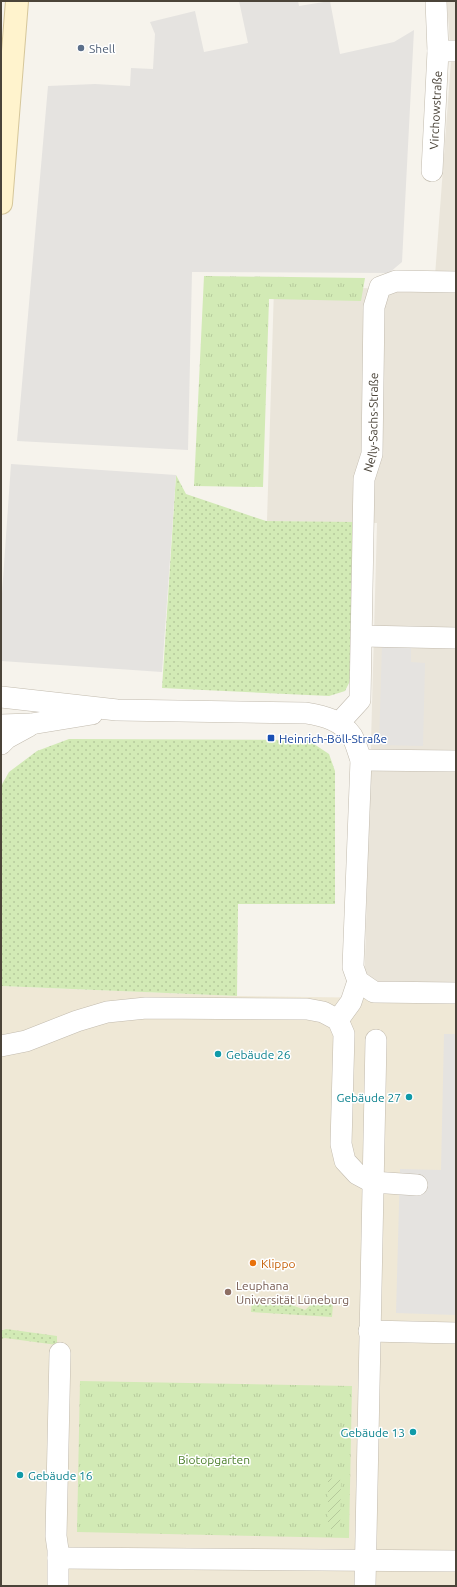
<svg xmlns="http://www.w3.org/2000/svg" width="457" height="1587" font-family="Ubuntu,sans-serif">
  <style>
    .residential { fill: #eae5da }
    .education { fill: #efe8d6 }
    .grass { fill: url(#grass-dots) }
    .park { fill: url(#park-tufts) }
    .garden { fill: url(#garden-furrows) }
    .parking { fill: #e5e3e0 }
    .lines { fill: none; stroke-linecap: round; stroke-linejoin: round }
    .street-casing { stroke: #c2bbae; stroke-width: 22 }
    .secondary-casing { stroke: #d6c79b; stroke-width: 24 }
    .street { stroke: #fff; stroke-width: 21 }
    .secondary { stroke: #fff3cd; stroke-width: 22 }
    .service-dot { fill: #5c6f8a; stroke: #fff; stroke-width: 1.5 }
    .transit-dot { fill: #1a4fb4; stroke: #fff; stroke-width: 1.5 }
    .culture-dot { fill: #0f9aa8; stroke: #fff; stroke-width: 1.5 }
    .food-dot { fill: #e8710a; stroke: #fff; stroke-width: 1.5 }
    .education-dot { fill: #8d6e63; stroke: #fff; stroke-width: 1.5 }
    .labels { text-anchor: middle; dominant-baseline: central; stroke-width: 3; stroke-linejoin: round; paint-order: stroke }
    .service-label { font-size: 12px; fill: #4e5e75; stroke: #fff; text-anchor: start }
    .street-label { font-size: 12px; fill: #4b4439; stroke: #fff }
    .transit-label { font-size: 12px; fill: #164399; stroke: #fff; text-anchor: start }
    .culture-label { font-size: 12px; fill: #0d838f; stroke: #fff; text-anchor: start }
    .food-label { font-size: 12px; fill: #c56008; stroke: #fff; text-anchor: start }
    .education-label { font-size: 12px; fill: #785e54; stroke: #fff; text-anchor: start }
    .park-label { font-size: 12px; fill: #4a7f2a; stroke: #fff }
  </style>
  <defs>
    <pattern id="grass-dots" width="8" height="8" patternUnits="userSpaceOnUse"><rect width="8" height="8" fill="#d2eab5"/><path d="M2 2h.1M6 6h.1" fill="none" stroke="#b6ca9c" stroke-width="1.8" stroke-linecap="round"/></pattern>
    <pattern id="park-tufts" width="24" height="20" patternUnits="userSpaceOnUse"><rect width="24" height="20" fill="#d2eab5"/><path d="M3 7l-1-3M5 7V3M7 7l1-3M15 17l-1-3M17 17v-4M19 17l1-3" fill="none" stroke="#b6ca9c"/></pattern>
    <pattern id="garden-furrows" width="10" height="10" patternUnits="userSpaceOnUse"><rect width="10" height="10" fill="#d2eab5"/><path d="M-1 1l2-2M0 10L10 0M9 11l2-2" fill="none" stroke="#b6ca9c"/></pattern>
  </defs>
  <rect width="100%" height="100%" fill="#f6f3ec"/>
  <polygon class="residential" points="447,1 456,1 456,999 364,998 377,523 267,521 274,287 434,289 451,61"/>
  <polygon class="education" points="1,986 237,996 456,999 456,1586 1,1586"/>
  <g class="grass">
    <polygon points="176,475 186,494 266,521 356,522 352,677 345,691 329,696 162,688"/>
    <polygon points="69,739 308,740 329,754 335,771 335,904 238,904 237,996 1,986 1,786 9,772 37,751"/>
    <polygon points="252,1298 279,1300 305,1310 313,1303 333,1304 332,1317 251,1312"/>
    <polygon points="6,1329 57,1336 57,1345 5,1338 1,1339 1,1331"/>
  </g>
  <g class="park">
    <polygon points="204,276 365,278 361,301 269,299 263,487 194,486"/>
    <polygon points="80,1381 352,1386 349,1538 77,1532"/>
  </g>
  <polygon class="garden" points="328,1478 341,1480 340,1529 328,1529"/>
  <g class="parking">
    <polygon points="239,1 298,1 299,6 330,1 340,54 394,42 414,30 402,262 389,273 192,272 188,450 17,441 48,86 95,84 130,86 131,68 153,69 155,34 150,22 195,11 204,52 248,43"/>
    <polygon points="11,464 176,475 162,672 1,661 1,608"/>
    <polygon points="382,644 411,645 411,662 425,663 423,746 379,745"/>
    <polygon points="444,1034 456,1034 456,1315 396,1313 400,1169 441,1170"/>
  </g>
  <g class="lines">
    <defs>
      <g id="street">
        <polyline points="438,51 456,51"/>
        <path id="s1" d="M432 171 438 51 436 1"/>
        <polyline points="362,636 456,638"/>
        <path d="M1 697 117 710 306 713C324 716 341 720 352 736 356 743 358 752 361 760L353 967 358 981 374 992 456 993"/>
        <path id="s2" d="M339 723 360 700 364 479 372 454 374 307 380 287 396 281 456 282"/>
        <polyline points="1,725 31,724 92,714"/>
        <polyline points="1,744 7,738 29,726"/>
        <polyline points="361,760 456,761"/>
        <polyline points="338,1020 351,1002 358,981"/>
        <polyline points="1,1046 26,1041 77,1021 107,1012 146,1008 307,1009 323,1012 338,1020 344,1034 341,1144 345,1161 357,1174 372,1182 417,1185"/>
        <polyline points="369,1331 456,1333"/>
        <polyline points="58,1558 456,1561"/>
        <polyline points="58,1586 58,1550 56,1536 60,1353"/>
        <polyline points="365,1586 376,1040"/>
      </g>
      <polyline id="secondary" points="1,203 17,1"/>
    </defs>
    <use href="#street" class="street-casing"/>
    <use href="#secondary" class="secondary-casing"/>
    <use href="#street" class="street"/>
    <use href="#secondary" class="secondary"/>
  </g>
  <circle class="service-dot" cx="81" cy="48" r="4"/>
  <rect class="transit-dot" x="267" y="734" width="8" height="8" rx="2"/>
  <g class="culture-dot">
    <circle cx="218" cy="1054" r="4"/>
    <circle cx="409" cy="1097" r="4"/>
    <circle cx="413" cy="1432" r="4"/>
    <circle cx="20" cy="1475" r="4"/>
  </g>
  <circle class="food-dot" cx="253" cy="1263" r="4"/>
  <circle class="education-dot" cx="228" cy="1292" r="4"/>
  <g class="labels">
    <g class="service-label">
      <text x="89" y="48">Shell</text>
    </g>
    <g class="street-label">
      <text stroke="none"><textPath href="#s1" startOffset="61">Virchowstraße</textPath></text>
      <text stroke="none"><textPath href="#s2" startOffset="310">Nelly-Sachs-Straße</textPath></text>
    </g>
    <g class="transit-label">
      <text x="279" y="738">Heinrich-Böll-Straße</text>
    </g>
    <g class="culture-label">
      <text x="226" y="1054">Gebäude 26</text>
      <text x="401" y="1097" text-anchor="end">Gebäude 27</text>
      <text x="405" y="1432" text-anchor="end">Gebäude 13</text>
      <text x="28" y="1475">Gebäude 16</text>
    </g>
    <g class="food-label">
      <text x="261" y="1263">Klippo</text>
    </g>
    <g class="education-label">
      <text x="236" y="1285">Leuphana<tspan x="236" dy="14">Universität Lüneburg</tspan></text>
    </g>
    <g class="park-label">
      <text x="214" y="1459">Biotopgarten</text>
    </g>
  </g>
  <rect width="457" height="1587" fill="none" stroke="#4b4439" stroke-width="4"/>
</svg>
